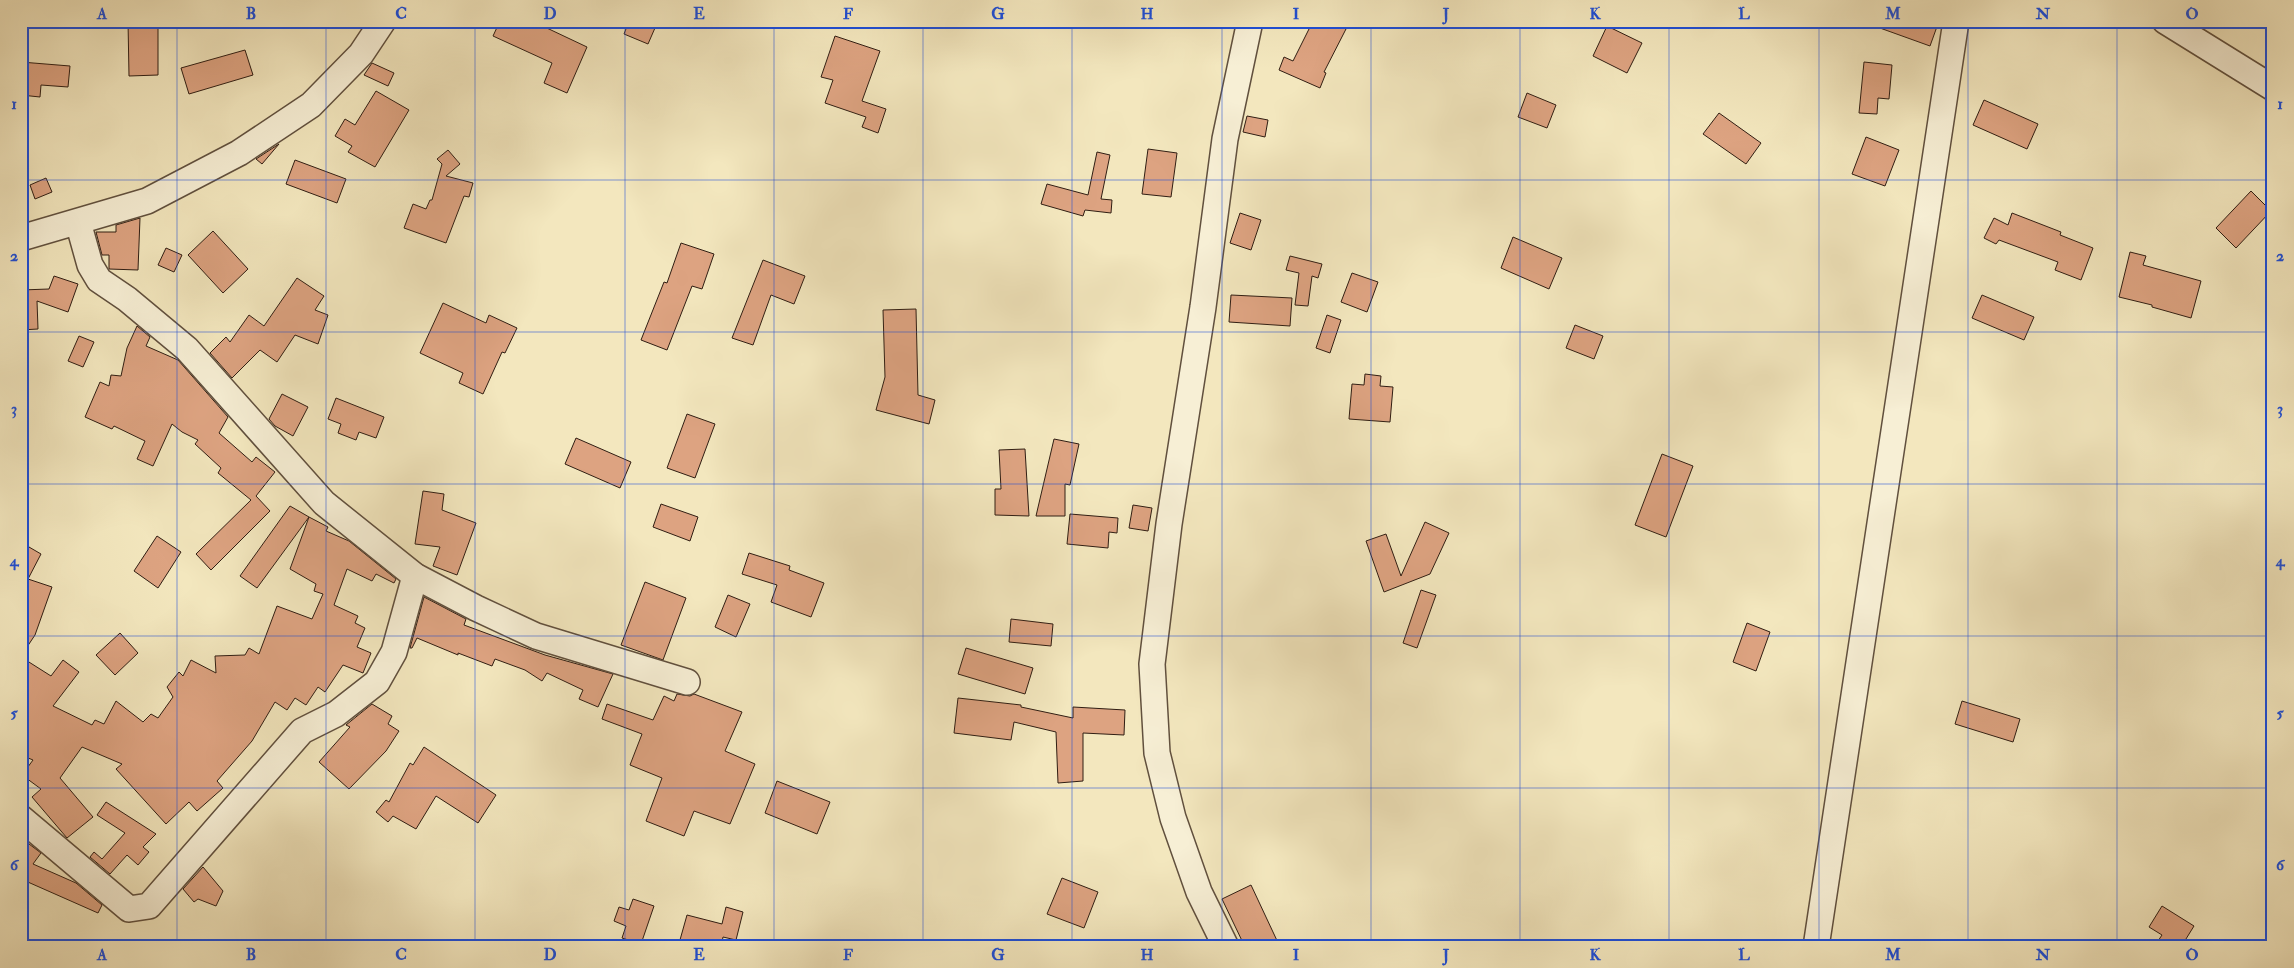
<svg xmlns="http://www.w3.org/2000/svg" width="2294" height="968" font-family="'IM FELL Double Pica',serif">
  <style>
    .building { fill: #dda381; stroke: #301e13 }
    .lines { fill: none; stroke-linecap: round; stroke-linejoin: round }
    .minor-casing { stroke: #61503e; stroke-width: 28 }
    .minor { stroke: #f7efd5; stroke-width: 25 }
    .grid { fill: none; stroke: #1d4ed8; stroke-width: 1; stroke-opacity: 0.55 }
    .neatline { fill: none; stroke: #1d4ed8; stroke-width: 2 }
    .grid-label { font-size: 16px; text-anchor: middle; font-weight: bold; fill: #1d4ed8 }
  </style>
  <rect width="100%" height="100%" fill="#f3e7be"/>
  <filter id="stains"><feTurbulence type="fractalNoise" baseFrequency=".004" numOctaves="4"/><feColorMatrix values="0 0 0 0 .2 0 0 0 0 .09 0 0 0 0 .02 0 0 0 .5 -.17"/></filter>
  <radialGradient id="worn" r=".72"><stop offset=".6" stop-color="#630" stop-opacity="0"/><stop offset="1" stop-color="#630" stop-opacity=".3"/></radialGradient>
  <g class="building">
    <polygon points="128,21 158,21 158,75 129,76"/>
    <polygon points="500,21 532,21 587,47 567,93 544,83 552,63 493,36"/>
    <polygon points="629,21 658,21 648,44 624,34"/>
    <polygon points="1313,21 1347,21 1344,28 1346,29 1324,72 1326,73 1320,88 1279,70 1284,57 1293,61"/>
    <polygon points="1867,21 1939,21 1930,46 1866,23"/>
    <polygon points="1607,26 1642,43 1627,73 1593,56"/>
    <polygon points="835,36 880,51 862,101 886,109 878,133 862,127 866,117 825,103 833,80 821,77"/>
    <polygon points="245,50 253,75 189,94 181,68"/>
    <polygon points="21,62 70,66 68,87 41,85 40,97 21,95"/>
    <polygon points="1864,62 1892,65 1889,99 1878,98 1877,114 1859,113"/>
    <polygon points="372,63 394,73 388,86 364,75"/>
    <polygon points="376,91 409,110 375,167 348,152 352,146 335,136 345,119 355,125"/>
    <polygon points="1527,93 1556,105 1547,128 1518,117"/>
    <polygon points="1984,100 2038,124 2027,149 1973,125"/>
    <polygon points="1719,113 1761,143 1746,164 1703,134"/>
    <polygon points="1247,116 1268,120 1265,137 1243,132"/>
    <polygon points="1866,137 1899,150 1885,186 1852,174"/>
    <polygon points="279,144 262,164 256,159"/>
    <polygon points="1148,149 1177,153 1171,197 1142,194"/>
    <polygon points="448,150 460,164 446,176 473,183 469,197 464,196 446,243 404,228 413,204 426,209 430,200 432,200 442,164 437,159"/>
    <polygon points="1097,152 1110,155 1101,199 1112,200 1111,213 1085,210 1083,216 1041,204 1047,184 1088,195"/>
    <polygon points="295,160 346,179 337,203 286,184"/>
    <polygon points="46,178 52,192 35,199 30,185"/>
    <polygon points="2251,191 2271,211 2236,248 2216,228"/>
    <polygon points="1240,213 1261,220 1251,250 1230,243"/>
    <polygon points="2012,213 2061,232 2060,235 2093,248 2081,280 2055,270 2058,262 1999,240 1996,244 1984,238 1994,218 2008,225"/>
    <polygon points="140,218 138,270 109,269 109,255 102,255 96,232 116,232 116,225"/>
    <polygon points="213,231 248,269 223,293 188,255"/>
    <polygon points="1513,237 1562,258 1549,289 1501,268"/>
    <polygon points="681,243 714,254 702,289 692,286 667,350 641,340 664,282 667,283"/>
    <polygon points="166,248 182,255 174,272 158,265"/>
    <polygon points="2130,252 2146,256 2143,265 2201,281 2191,318 2152,307 2152,305 2119,297"/>
    <polygon points="1290,256 1322,264 1318,278 1312,276 1308,306 1295,305 1299,273 1286,270"/>
    <polygon points="763,260 805,276 794,304 771,295 753,345 732,338"/>
    <polygon points="1352,273 1378,282 1367,312 1341,302"/>
    <polygon points="54,276 78,284 68,312 37,301 38,329 21,330 21,290 49,289"/>
    <polygon points="297,278 324,296 315,310 328,315 318,344 295,335 277,362 260,350 232,378 210,353 226,337 230,342 249,315 264,326"/>
    <polygon points="1231,295 1292,298 1290,326 1229,322"/>
    <polygon points="1982,295 2034,317 2024,340 1972,318"/>
    <polygon points="443,303 486,323 489,315 517,328 505,353 502,352 483,394 459,383 463,373 420,353"/>
    <polygon points="916,309 918,395 935,400 929,424 876,410 885,377 883,310"/>
    <polygon points="1327,315 1341,320 1330,353 1316,348"/>
    <polygon points="1575,325 1603,336 1594,359 1566,348"/>
    <polygon points="137,326 150,337 146,346 178,360 228,417 219,433 252,462 256,457 275,472 256,496 270,511 211,570 196,554 251,500 218,473 221,468 195,444 198,440 182,432 172,424 153,466 137,459 145,441 114,426 112,429 85,417 100,382 109,386 111,375 121,376 127,348"/>
    <polygon points="79,336 94,342 83,367 68,361"/>
    <polygon points="1365,374 1381,376 1380,386 1393,387 1390,422 1349,419 1352,384 1364,385"/>
    <polygon points="282,394 308,407 293,436 275,426 269,419"/>
    <polygon points="336,398 384,417 376,438 359,432 356,440 338,433 341,424 328,419"/>
    <polygon points="687,414 715,424 695,478 667,468"/>
    <polygon points="576,438 631,462 620,488 565,464"/>
    <polygon points="1054,439 1079,444 1070,485 1065,484 1065,516 1036,516"/>
    <polygon points="1025,449 1029,516 995,515 995,489 1001,489 999,450"/>
    <polygon points="1662,454 1693,466 1666,537 1635,525"/>
    <polygon points="423,491 444,494 442,510 476,523 457,575 433,566 440,547 415,544"/>
    <polygon points="661,504 698,517 690,541 653,527"/>
    <polygon points="1133,505 1152,508 1148,531 1129,528"/>
    <polygon points="290,506 309,517 257,588 240,576"/>
    <polygon points="1070,514 1118,518 1117,533 1109,532 1108,548 1067,544"/>
    <polygon points="309,517 328,527 326,531 349,541 396,579 394,583 376,574 372,581 347,569 334,605 358,616 355,623 365,628 357,647 371,653 363,673 343,665 325,692 318,687 306,705 295,698 287,710 275,702 252,741 217,781 223,788 197,811 189,802 166,824 116,769 122,764 82,747 60,778 93,817 67,838 32,797 41,789 22,775 33,760 21,755 21,657 51,676 63,660 79,672 53,706 92,725 95,720 104,724 116,701 143,722 151,714 158,718 173,697 167,687 179,672 183,676 191,660 216,673 215,656 245,655 249,648 259,654 277,606 312,619 323,594 314,591 316,584 290,569"/>
    <polygon points="1425,522 1449,533 1430,574 1384,592 1366,541 1386,534 1401,576"/>
    <polygon points="157,536 181,552 158,588 134,571"/>
    <polygon points="29,547 41,554 28,579 52,587 35,635 21,656 21,562"/>
    <polygon points="749,553 790,566 789,570 824,583 811,617 771,602 777,585 742,574"/>
    <polygon points="645,582 686,598 663,660 621,645"/>
    <polygon points="1421,590 1436,595 1417,648 1403,643"/>
    <polygon points="728,595 750,604 736,637 715,627"/>
    <polygon points="424,597 466,619 464,625 545,655 613,674 598,707 579,699 583,690 547,673 542,681 525,670 495,659 492,666 458,653 458,655 417,638 412,648 410,648"/>
    <polygon points="1011,619 1053,624 1051,646 1009,642"/>
    <polygon points="1747,623 1770,632 1756,671 1733,662"/>
    <polygon points="120,633 138,653 115,675 96,655"/>
    <polygon points="966,648 1033,668 1025,694 958,674"/>
    <polygon points="677,694 690,696 694,694 742,712 725,751 755,764 730,824 694,811 684,836 646,821 662,778 630,765 642,734 602,719 607,704 653,720 664,696 674,701"/>
    <polygon points="958,698 1021,705 1021,707 1073,718 1073,707 1125,710 1124,735 1083,733 1083,781 1058,783 1056,732 1014,722 1011,740 954,733"/>
    <polygon points="1962,701 2020,719 2013,742 1955,724"/>
    <polygon points="372,704 392,716 388,724 399,731 386,751 349,789 319,762 350,727 346,725"/>
    <polygon points="424,747 496,795 478,823 436,796 416,829 393,816 388,822 376,812 386,800 389,802 410,763 413,765"/>
    <polygon points="777,781 830,802 817,834 765,813"/>
    <polygon points="106,802 156,834 143,847 149,852 138,865 127,855 110,874 90,857 94,852 102,859 125,833 97,815"/>
    <polygon points="21,838 41,853 33,864 76,883 102,905 98,913 21,879"/>
    <polygon points="203,867 223,891 216,906 198,899 194,902 183,889"/>
    <polygon points="1062,878 1098,892 1084,928 1047,914"/>
    <polygon points="1251,885 1280,947 1245,947 1222,899"/>
    <polygon points="633,899 654,906 641,944 622,938 626,926 614,921 619,907 629,910"/>
    <polygon points="2162,906 2194,926 2181,947 2154,947 2162,935 2149,927"/>
    <polygon points="726,907 743,912 736,940 723,937 721,947 678,947 687,915 722,924"/>
  </g>
  <g class="lines">
    <defs>
      <g id="minor">
        <polyline points="2165,21 2273,88"/>
        <polyline points="78,222 90,265 99,280 127,299 187,349 324,503 415,576 476,608 536,636 687,682"/>
        <polyline points="21,238 147,201 239,153 311,105 361,54 383,21"/>
        <polyline points="21,818 129,909 149,906 302,731 336,714 377,682 394,652 415,576"/>
        <polyline points="1226,947 1199,892 1173,818 1157,753 1152,664 1169,524 1203,307 1225,139 1250,21"/>
        <polyline points="1816,947 1956,21"/>
      </g>
    </defs>
    <use href="#minor" class="minor-casing"/>
    <use href="#minor" class="minor"/>
  </g>
  <path class="grid" d="M177 21V947M326 21V947M475 21V947M625 21V947M774 21V947M923 21V947M1072 21V947M1222 21V947M1371 21V947M1520 21V947M1669 21V947M1819 21V947M1968 21V947M2117 21V947M21 180H2273M21 332H2273M21 484H2273M21 636H2273M21 788H2273"/>
  <rect width="2294" height="968" fill="none" stroke="#f3e7be" stroke-width="55"/>
  <rect x="28" y="28" width="2238" height="912" class="neatline"/>
  <g class="grid-label">
    <text x="102" y="19">A</text>
    <text x="251" y="19">B</text>
    <text x="401" y="19">C</text>
    <text x="550" y="19">D</text>
    <text x="699" y="19">E</text>
    <text x="848" y="19">F</text>
    <text x="998" y="19">G</text>
    <text x="1147" y="19">H</text>
    <text x="1296" y="19">I</text>
    <text x="1446" y="19">J</text>
    <text x="1595" y="19">K</text>
    <text x="1744" y="19">L</text>
    <text x="1893" y="19">M</text>
    <text x="2043" y="19">N</text>
    <text x="2192" y="19">O</text>
    <text x="14" y="109">1</text>
    <text x="2280" y="109">1</text>
    <text x="14" y="261">2</text>
    <text x="2280" y="261">2</text>
    <text x="14" y="414">3</text>
    <text x="2280" y="414">3</text>
    <text x="14" y="566">4</text>
    <text x="2280" y="566">4</text>
    <text x="14" y="718">5</text>
    <text x="2280" y="718">5</text>
    <text x="14" y="870">6</text>
    <text x="2280" y="870">6</text>
    <text x="102" y="960">A</text>
    <text x="251" y="960">B</text>
    <text x="401" y="960">C</text>
    <text x="550" y="960">D</text>
    <text x="699" y="960">E</text>
    <text x="848" y="960">F</text>
    <text x="998" y="960">G</text>
    <text x="1147" y="960">H</text>
    <text x="1296" y="960">I</text>
    <text x="1446" y="960">J</text>
    <text x="1595" y="960">K</text>
    <text x="1744" y="960">L</text>
    <text x="1893" y="960">M</text>
    <text x="2043" y="960">N</text>
    <text x="2192" y="960">O</text>
  </g>
  <rect width="100%" height="100%" filter="url(#stains)"/>
  <rect width="100%" height="100%" fill="url(#worn)"/>
</svg>
